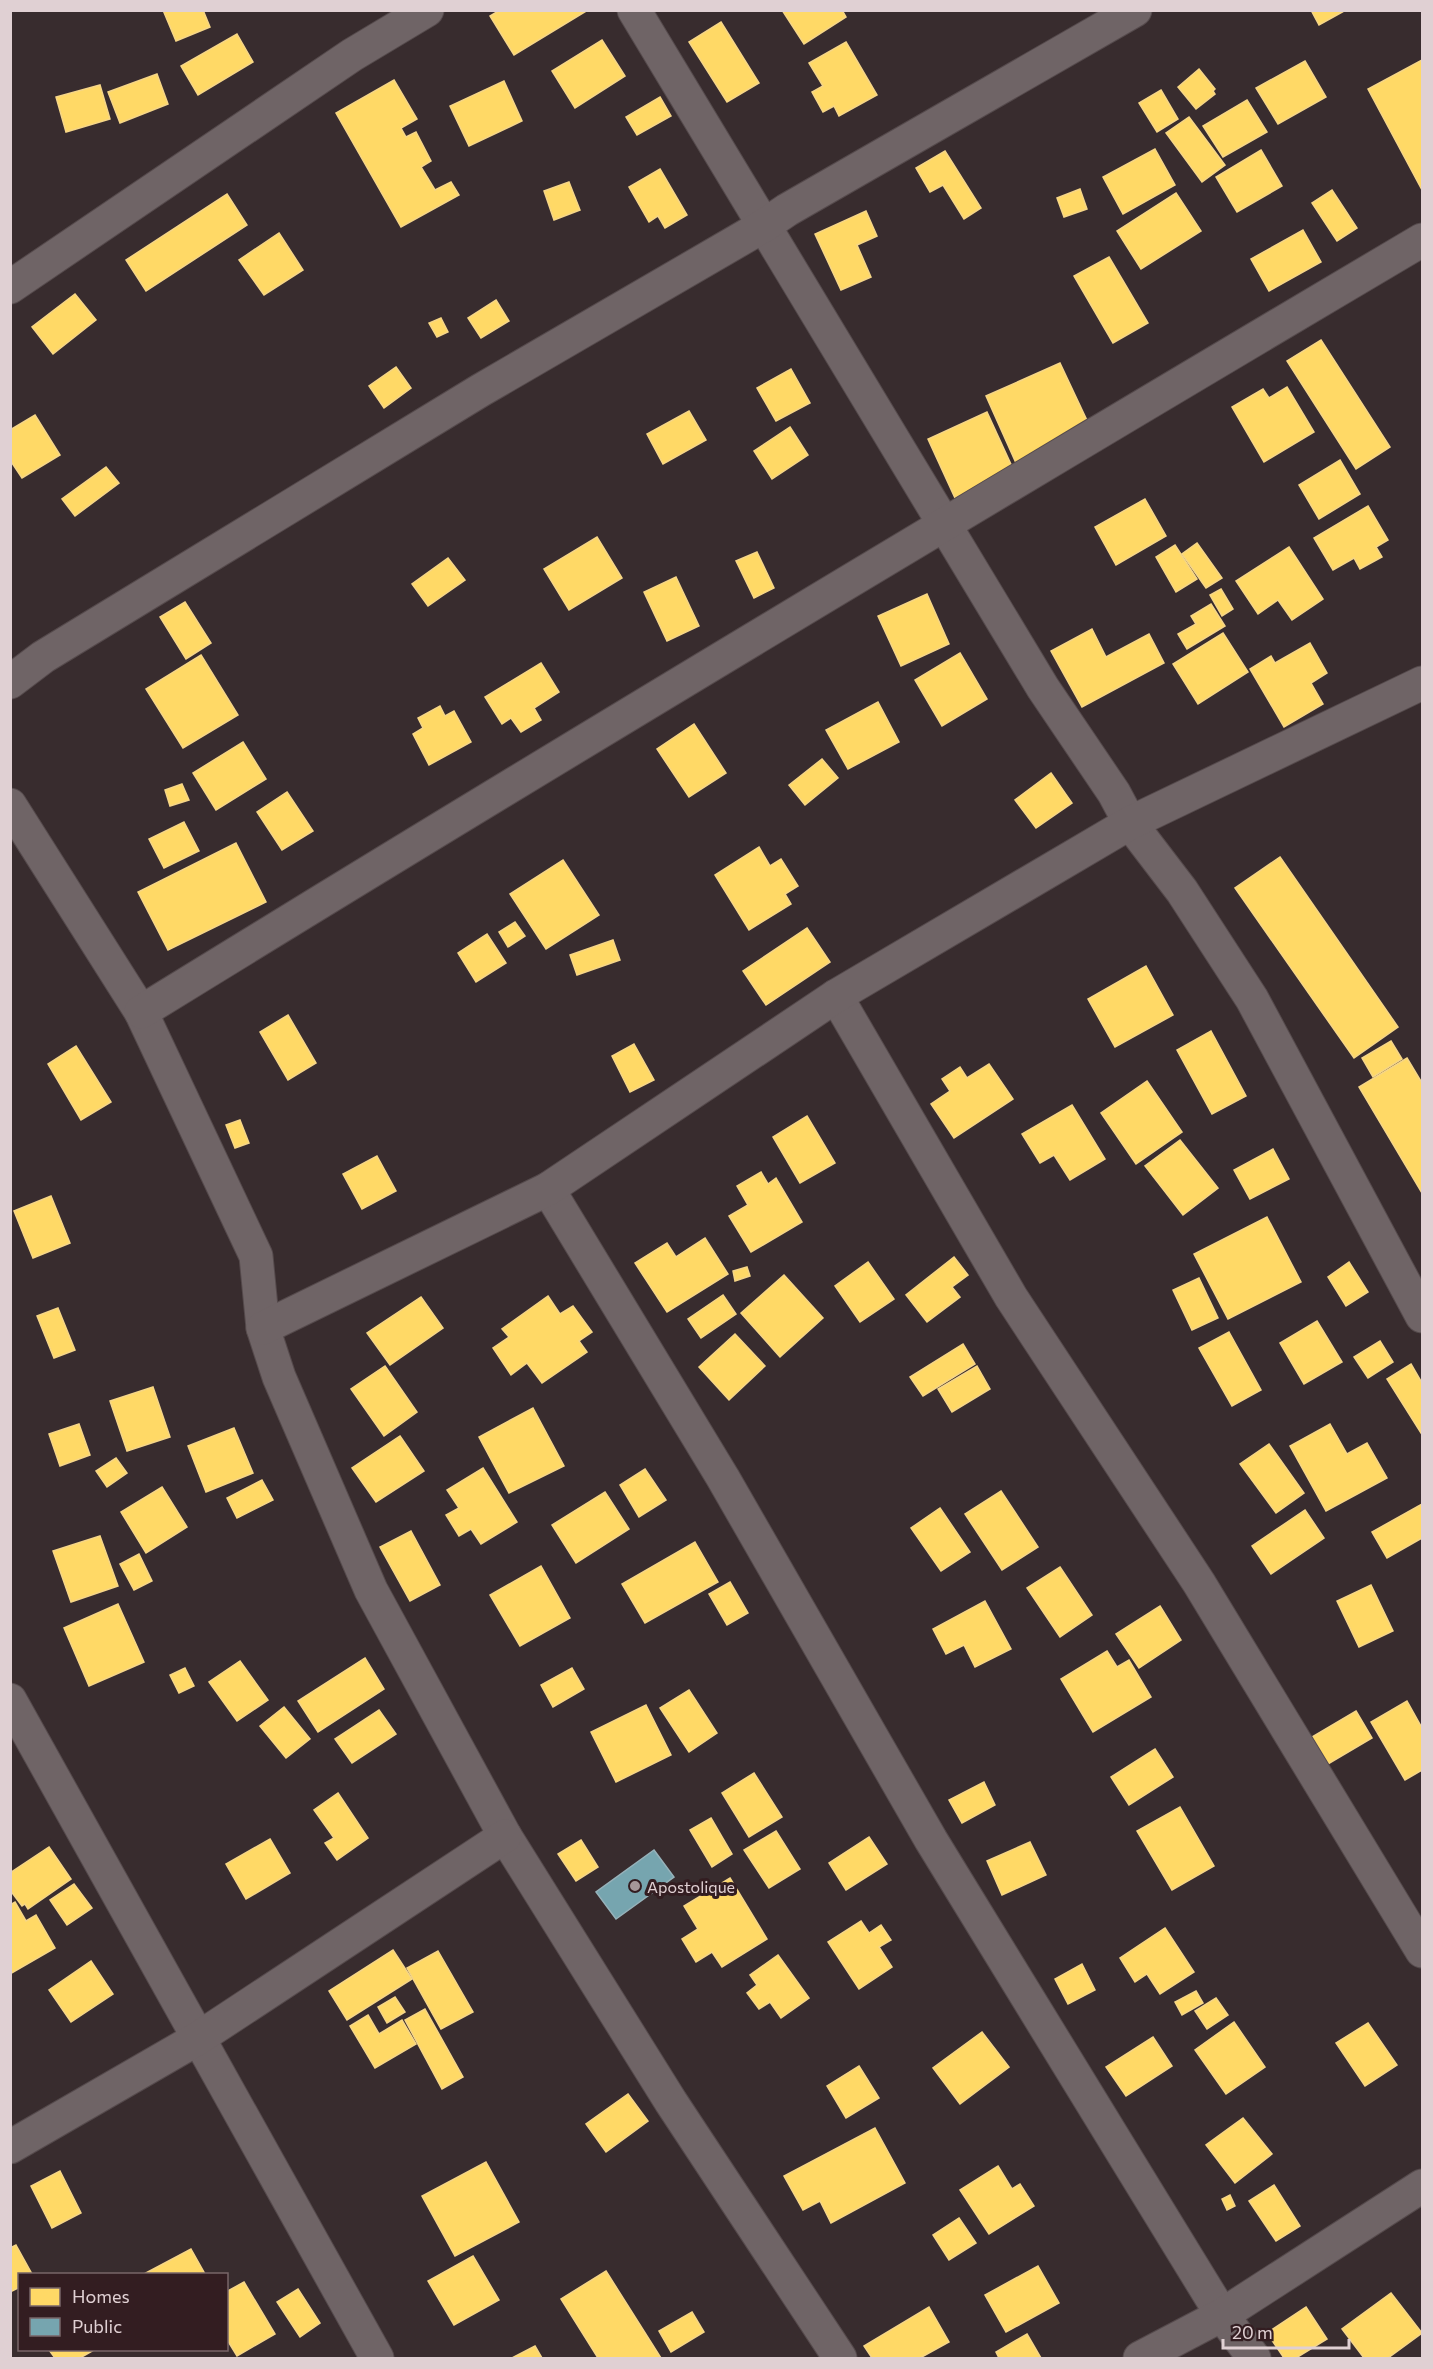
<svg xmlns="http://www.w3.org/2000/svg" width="1433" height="2369" font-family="Commissioner,sans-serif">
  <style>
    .homes { fill: #ffd966; stroke: #f6d687; stroke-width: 1.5 }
    .public { fill: #76a5af; stroke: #96b2ba; stroke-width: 1.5 }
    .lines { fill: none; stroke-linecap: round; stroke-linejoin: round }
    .street-casing { stroke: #554a4c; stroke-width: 35 }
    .street { stroke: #6f6466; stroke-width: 33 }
    .poi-dot { fill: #a59799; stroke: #331d21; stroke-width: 2 }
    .labels { text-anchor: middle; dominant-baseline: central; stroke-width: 6; stroke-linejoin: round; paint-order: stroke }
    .poi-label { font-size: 16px; fill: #e0d0d3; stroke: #331d21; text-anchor: start }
  </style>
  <rect width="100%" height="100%" fill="#382c2e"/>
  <g class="homes">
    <polygon points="163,10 203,10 210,27 176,41"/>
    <polygon points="500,10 588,10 514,55 490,16"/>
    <polygon points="782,10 842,10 846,17 804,44"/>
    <polygon points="1311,10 1346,10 1319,25"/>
    <polygon points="721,22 759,83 727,102 689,42"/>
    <polygon points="237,34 253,62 198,95 181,66"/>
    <polygon points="602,40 625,76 575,108 552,71"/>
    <polygon points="846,42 877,95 839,116 834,106 823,112 812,92 823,86 809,63"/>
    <polygon points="1422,60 1422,190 1368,89"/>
    <polygon points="1305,61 1326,97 1278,124 1256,88"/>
    <polygon points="1199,69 1215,89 1213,91 1215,94 1196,109 1178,87"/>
    <polygon points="157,74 168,104 120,123 108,92"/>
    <polygon points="394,80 417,119 401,128 406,137 416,132 431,161 421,167 435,190 451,182 459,195 401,227 336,113"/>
    <polygon points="504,81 522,121 469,146 450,106"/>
    <polygon points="100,85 110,119 66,132 56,97"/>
    <polygon points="1161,90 1178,119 1157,132 1139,103"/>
    <polygon points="660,97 671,116 637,135 626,117"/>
    <polygon points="1247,100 1267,132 1223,157 1203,126"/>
    <polygon points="1189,117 1225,165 1202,182 1166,133"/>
    <polygon points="1155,149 1175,185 1123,214 1103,177"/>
    <polygon points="1261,150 1282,186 1237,212 1216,177"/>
    <polygon points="945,151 981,208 964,219 943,185 930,192 916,168"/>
    <polygon points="660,169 687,215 665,228 658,216 649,222 629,187"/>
    <polygon points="569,182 580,210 554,220 544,191"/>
    <polygon points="1080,189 1087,209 1064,217 1057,198"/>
    <polygon points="1332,190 1357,228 1337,241 1312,203"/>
    <polygon points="1176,193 1201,231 1141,269 1117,231"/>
    <polygon points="227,194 247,225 146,291 126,260"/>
    <polygon points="866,211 877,236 857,245 871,277 841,290 815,234"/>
    <polygon points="1303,230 1321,262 1269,291 1251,259"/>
    <polygon points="279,233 303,270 264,295 239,260"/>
    <polygon points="1109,257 1148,323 1113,343 1074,276"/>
    <polygon points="75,294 96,320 53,354 32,327"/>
    <polygon points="496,300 509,321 481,338 468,318"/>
    <polygon points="441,318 448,332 437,337 429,323"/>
    <polygon points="1321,340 1390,447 1356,469 1287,361"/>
    <polygon points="1060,363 1091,429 1016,463 986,396"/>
    <polygon points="396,367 411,388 384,408 369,386"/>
    <polygon points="791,369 810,403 776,421 757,388"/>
    <polygon points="1287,387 1314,432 1264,462 1232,407 1263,389 1269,398"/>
    <polygon points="689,411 706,440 663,464 647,434"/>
    <polygon points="987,412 1014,471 955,498 928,439"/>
    <polygon points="35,415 60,455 22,478 10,460 10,430"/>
    <polygon points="790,427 808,455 772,479 754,451"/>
    <polygon points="1340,460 1360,494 1319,519 1299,485"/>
    <polygon points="106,467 119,483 75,516 62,499"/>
    <polygon points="1145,499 1166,536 1116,565 1095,527"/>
    <polygon points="1368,506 1388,540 1376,547 1382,557 1360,569 1354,558 1333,570 1314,538"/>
    <polygon points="597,537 622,578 569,610 544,569"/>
    <polygon points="1197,543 1222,578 1206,588 1182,554"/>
    <polygon points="1175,545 1197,579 1176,592 1156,557"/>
    <polygon points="1289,547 1323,599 1292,620 1278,600 1258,614 1236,581"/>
    <polygon points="757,552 774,588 754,598 736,561"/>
    <polygon points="448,558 465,580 428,606 412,584"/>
    <polygon points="676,577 699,626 667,641 644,592"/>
    <polygon points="1221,589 1233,609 1222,616 1210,595"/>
    <polygon points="927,594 949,644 901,666 878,616"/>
    <polygon points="185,602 211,643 186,659 160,617"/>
    <polygon points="1211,604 1225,626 1187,649 1178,634 1196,624 1191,616"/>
    <polygon points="1092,629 1106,657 1149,634 1164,663 1082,707 1051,651"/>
    <polygon points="1223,633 1248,672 1198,704 1173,664"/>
    <polygon points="1310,643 1327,673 1311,683 1323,704 1284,727 1250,669 1271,656 1275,663"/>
    <polygon points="960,653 987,699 942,726 915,680"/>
    <polygon points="201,655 238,715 183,748 146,689"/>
    <polygon points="541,663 559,692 534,708 541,720 521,732 511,718 502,724 485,697"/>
    <polygon points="878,702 899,742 848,769 826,730"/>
    <polygon points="440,706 445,716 454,711 471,742 429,765 413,734 423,728 418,718"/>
    <polygon points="694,724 726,773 689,797 657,749"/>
    <polygon points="243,742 266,779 216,810 193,773"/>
    <polygon points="822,759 838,778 805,805 789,785"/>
    <polygon points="1051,773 1072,803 1036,828 1015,800"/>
    <polygon points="182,784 189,800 170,806 165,790"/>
    <polygon points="287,792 313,831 282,850 257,812"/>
    <polygon points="184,822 199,851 164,868 149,839"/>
    <polygon points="236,843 266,902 168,950 138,892"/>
    <polygon points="759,847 770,866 781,859 798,886 785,894 791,904 749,930 715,875"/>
    <polygon points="1280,857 1398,1027 1354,1058 1235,888"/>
    <polygon points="563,860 599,915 546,949 510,894"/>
    <polygon points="515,922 525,936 508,947 499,932"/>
    <polygon points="807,928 830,962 766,1005 743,971"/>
    <polygon points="487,934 506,963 476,982 458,953"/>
    <polygon points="613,940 620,960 577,975 570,955"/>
    <polygon points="1146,966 1173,1015 1115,1047 1088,999"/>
    <polygon points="288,1015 316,1063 288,1080 260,1032"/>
    <polygon points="1211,1031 1246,1096 1212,1114 1177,1050"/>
    <polygon points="1391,1041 1402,1059 1373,1077 1362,1058"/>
    <polygon points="634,1044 654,1080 630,1092 612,1056"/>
    <polygon points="76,1046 111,1102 81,1120 48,1064"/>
    <polygon points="1407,1058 1422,1083 1422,1193 1359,1087"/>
    <polygon points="989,1064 1013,1099 954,1138 931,1104 950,1091 942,1079 960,1067 967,1078"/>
    <polygon points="1147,1081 1182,1132 1136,1164 1101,1113"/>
    <polygon points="1072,1105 1105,1159 1070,1180 1054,1155 1040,1163 1022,1134"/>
    <polygon points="807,1116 835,1163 800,1183 773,1137"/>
    <polygon points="240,1120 249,1143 235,1148 226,1125"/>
    <polygon points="1180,1140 1218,1188 1183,1215 1145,1166"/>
    <polygon points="1273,1149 1289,1179 1250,1199 1234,1170"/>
    <polygon points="377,1156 396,1191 362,1209 343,1174"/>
    <polygon points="761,1172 768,1184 776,1178 802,1222 751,1252 729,1216 748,1205 737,1186"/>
    <polygon points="51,1196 70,1243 33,1258 14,1211"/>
    <polygon points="1267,1217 1301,1282 1228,1319 1194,1254"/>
    <polygon points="705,1238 728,1274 667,1312 635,1263 667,1243 676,1257"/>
    <polygon points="954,1257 968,1275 952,1287 960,1297 927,1322 906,1295"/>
    <polygon points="868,1262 894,1299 860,1322 835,1286"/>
    <polygon points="1349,1262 1368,1292 1346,1306 1328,1277"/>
    <polygon points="747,1267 750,1276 735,1281 733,1271"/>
    <polygon points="784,1275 823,1318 780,1357 741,1313"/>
    <polygon points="1199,1278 1218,1318 1192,1330 1173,1290"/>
    <polygon points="723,1295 736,1314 701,1338 688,1319"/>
    <polygon points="548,1296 560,1314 573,1306 592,1332 579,1341 587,1352 542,1383 527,1363 511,1375 493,1348 509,1337 502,1329"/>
    <polygon points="421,1297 443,1328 390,1365 367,1333"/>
    <polygon points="58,1308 75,1350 54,1358 37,1316"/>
    <polygon points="1317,1321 1342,1362 1304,1384 1280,1343"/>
    <polygon points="1229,1332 1261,1390 1232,1406 1199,1348"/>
    <polygon points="735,1334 765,1366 729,1400 699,1367"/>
    <polygon points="1380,1341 1393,1362 1368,1378 1354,1357"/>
    <polygon points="963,1344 975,1364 923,1396 910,1377"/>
    <polygon points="1411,1364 1422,1383 1421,1433 1387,1379"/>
    <polygon points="385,1366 417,1412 384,1436 351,1389"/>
    <polygon points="977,1366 990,1389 952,1412 938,1389"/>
    <polygon points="153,1387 170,1437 127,1451 110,1401"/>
    <polygon points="533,1408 564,1466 509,1493 479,1437"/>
    <polygon points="79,1424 90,1455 60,1466 49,1434"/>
    <polygon points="1330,1424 1347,1454 1367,1443 1387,1478 1326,1511 1290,1446"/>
    <polygon points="234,1428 253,1473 206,1492 188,1446"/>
    <polygon points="400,1436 424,1471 376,1502 352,1468"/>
    <polygon points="1269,1444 1304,1493 1276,1513 1240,1464"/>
    <polygon points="116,1458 127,1473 107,1487 96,1471"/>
    <polygon points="483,1468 517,1522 481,1544 471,1529 459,1536 446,1515 459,1508 447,1490"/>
    <polygon points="645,1469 666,1500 639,1517 620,1485"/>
    <polygon points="262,1480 273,1500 237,1518 227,1498"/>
    <polygon points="162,1487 187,1527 146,1553 121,1512"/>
    <polygon points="1001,1491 1038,1547 1002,1570 965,1514"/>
    <polygon points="605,1492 629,1529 576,1563 552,1525"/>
    <polygon points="1422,1504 1422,1538 1387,1558 1372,1532"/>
    <polygon points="940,1508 970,1552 941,1571 911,1528"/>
    <polygon points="1305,1510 1324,1538 1271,1574 1252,1546"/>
    <polygon points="411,1531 440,1585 410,1601 380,1547"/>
    <polygon points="100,1536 118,1586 71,1602 53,1551"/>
    <polygon points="695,1542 718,1582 645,1623 622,1584"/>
    <polygon points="139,1554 152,1581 134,1590 120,1564"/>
    <polygon points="541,1566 570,1618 520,1646 490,1595"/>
    <polygon points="1060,1567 1092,1615 1060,1637 1027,1588"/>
    <polygon points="730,1582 748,1613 727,1625 709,1594"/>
    <polygon points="1371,1585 1393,1631 1359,1647 1337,1601"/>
    <polygon points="985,1601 1011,1649 975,1667 964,1645 946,1654 933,1629"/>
    <polygon points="118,1604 144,1662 89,1686 64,1628"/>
    <polygon points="1160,1606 1181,1640 1139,1668 1116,1634"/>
    <polygon points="1107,1651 1117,1667 1129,1660 1151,1697 1093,1732 1061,1679"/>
    <polygon points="365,1658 384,1689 318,1732 298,1701"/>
    <polygon points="240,1661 268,1700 237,1721 209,1682"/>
    <polygon points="185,1668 194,1686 179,1693 170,1675"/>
    <polygon points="572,1668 584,1689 553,1707 541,1685"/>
    <polygon points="689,1690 717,1733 689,1752 660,1708"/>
    <polygon points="1407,1701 1422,1728 1422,1770 1405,1780 1371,1722"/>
    <polygon points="646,1705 671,1755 616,1782 591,1732"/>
    <polygon points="284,1707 310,1739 286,1758 260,1726"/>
    <polygon points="379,1710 396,1734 352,1763 335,1739"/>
    <polygon points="1356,1711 1372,1738 1328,1764 1312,1737"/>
    <polygon points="1155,1749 1173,1777 1129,1805 1111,1777"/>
    <polygon points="754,1773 782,1817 749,1837 722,1793"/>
    <polygon points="984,1782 995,1805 962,1823 949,1800"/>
    <polygon points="338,1793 368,1838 337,1860 325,1843 334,1838 314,1810"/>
    <polygon points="1180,1807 1214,1866 1172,1890 1137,1831"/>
    <polygon points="711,1818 732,1854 712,1867 690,1830"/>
    <polygon points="776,1831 800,1869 769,1888 744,1850"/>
    <polygon points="869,1837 887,1864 846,1890 829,1863"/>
    <polygon points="270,1839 290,1873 246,1899 226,1864"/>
    <polygon points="581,1840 598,1867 576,1881 558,1854"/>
    <polygon points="1030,1842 1046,1875 1002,1895 987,1861"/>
    <polygon points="49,1847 71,1879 28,1909 25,1904 22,1906 10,1890 10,1873"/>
    <polygon points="730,1878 767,1939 722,1967 712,1952 696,1962 682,1939 698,1929 684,1906"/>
    <polygon points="74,1884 92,1908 67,1925 50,1900"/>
    <polygon points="15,1902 26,1921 36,1915 55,1948 10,1974 10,1905"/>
    <polygon points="861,1921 869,1933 881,1925 891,1940 879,1947 892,1967 859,1989 828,1942"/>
    <polygon points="1165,1928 1194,1972 1160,1994 1147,1974 1135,1982 1120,1958"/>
    <polygon points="393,1950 412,1979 347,2020 329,1991"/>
    <polygon points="438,1951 473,2012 441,2029 407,1968"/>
    <polygon points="778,1955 809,1998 781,2018 770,2002 759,2009 747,1993 757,1985 750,1975"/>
    <polygon points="91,1961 113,1994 71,2022 49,1990"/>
    <polygon points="1082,1964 1095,1990 1068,2004 1055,1979"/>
    <polygon points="1196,1991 1203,2003 1182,2015 1175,2002"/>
    <polygon points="395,1997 405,2012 387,2023 378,2007"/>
    <polygon points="1216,1998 1228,2015 1207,2029 1195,2011"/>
    <polygon points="425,2009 463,2077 442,2089 405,2020"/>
    <polygon points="368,2015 379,2034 402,2020 416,2044 375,2068 350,2026"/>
    <polygon points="1234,2022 1265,2067 1226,2094 1195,2050"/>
    <polygon points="1368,2023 1397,2065 1365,2086 1336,2043"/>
    <polygon points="982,2032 1009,2067 960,2104 933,2068"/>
    <polygon points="1153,2037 1172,2066 1126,2096 1106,2067"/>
    <polygon points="859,2066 879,2098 846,2118 827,2086"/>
    <polygon points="628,2094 648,2121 606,2152 586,2124"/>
    <polygon points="1243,2118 1272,2154 1235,2183 1206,2145"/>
    <polygon points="875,2128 905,2183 831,2223 820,2201 803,2210 784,2176"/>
    <polygon points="486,2162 519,2222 455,2256 422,2196"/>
    <polygon points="998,2166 1012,2189 1020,2184 1034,2206 989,2234 960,2190"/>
    <polygon points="60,2171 81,2213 52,2228 31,2186"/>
    <polygon points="1274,2185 1300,2226 1276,2241 1249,2201"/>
    <polygon points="1230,2195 1235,2206 1227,2210 1222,2199"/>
    <polygon points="959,2218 976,2243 949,2260 933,2235"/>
    <polygon points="16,2245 32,2274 20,2274 20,2287 10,2292 10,2248"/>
    <polygon points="191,2249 205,2274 144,2274"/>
    <polygon points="473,2256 499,2300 454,2325 428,2281"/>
    <polygon points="1038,2266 1059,2303 1006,2332 985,2295"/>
    <polygon points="606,2271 661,2358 598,2358 561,2299"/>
    <polygon points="244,2282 275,2334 237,2356 226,2338 226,2292"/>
    <polygon points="298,2289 320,2323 300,2337 277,2302"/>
    <polygon points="1391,2293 1422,2333 1388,2358 1364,2358 1342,2329"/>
    <polygon points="929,2307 949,2342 920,2358 872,2358 864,2346"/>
    <polygon points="1306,2307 1327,2339 1296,2358 1284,2358 1267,2333"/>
    <polygon points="692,2312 704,2332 671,2352 659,2331"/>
    <polygon points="1027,2334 1041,2358 999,2358 996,2352"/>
    <polygon points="535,2346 542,2358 512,2358"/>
    <polygon points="49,2350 94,2350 80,2358 55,2358"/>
  </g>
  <polygon class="public" points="654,1850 674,1877 616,1919 596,1892"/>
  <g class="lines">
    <defs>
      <g id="street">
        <polyline points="634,10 1043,688 1114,793 1130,823 1182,891 1252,999 1422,1316"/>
        <polyline points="10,287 352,55 427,10"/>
        <polyline points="10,682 43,657 481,390 765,225 787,210 1135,10"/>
        <polyline points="10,805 141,1012 256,1256 263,1328 279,1377 371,1590 505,1836 671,2102 840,2358"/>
        <polyline points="836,996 1011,1297 1199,1583 1422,1951"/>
        <path d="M141 1012C566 750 993 494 1422 240"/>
        <polyline points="548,1189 723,1478 931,1840 1222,2315 1254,2358"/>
        <polyline points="263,1328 548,1189 836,996 1130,823 1422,683"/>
        <polyline points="10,1700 377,2358"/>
        <polyline points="10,2147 197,2039 505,1836"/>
        <polyline points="1140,2358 1222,2315 1422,2186"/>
      </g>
    </defs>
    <use href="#street" class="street-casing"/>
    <use href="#street" class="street"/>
  </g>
  <circle class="poi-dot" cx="635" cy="1886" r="6"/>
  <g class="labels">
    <g class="poi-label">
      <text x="647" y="1886">Apostolique</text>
    </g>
  </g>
  <rect width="1433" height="2369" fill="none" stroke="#e0d0d3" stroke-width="24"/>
  <rect x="18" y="2273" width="210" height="78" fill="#331d21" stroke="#786568" stroke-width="1.5"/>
  <rect x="30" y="2288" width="30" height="18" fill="#ffd966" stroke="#786568" stroke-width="1.5"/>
  <text x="72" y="2303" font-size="18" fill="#e0d0d3">Homes</text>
  <rect x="30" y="2318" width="30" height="18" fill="#76a5af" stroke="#786568" stroke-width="1.5"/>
  <text x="72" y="2333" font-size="18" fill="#e0d0d3">Public</text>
  <path d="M1223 2339v9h126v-9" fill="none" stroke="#e0d0d3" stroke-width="3"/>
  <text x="1232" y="2339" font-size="18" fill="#e0d0d3" stroke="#331d21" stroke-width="4.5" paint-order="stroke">20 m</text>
</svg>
